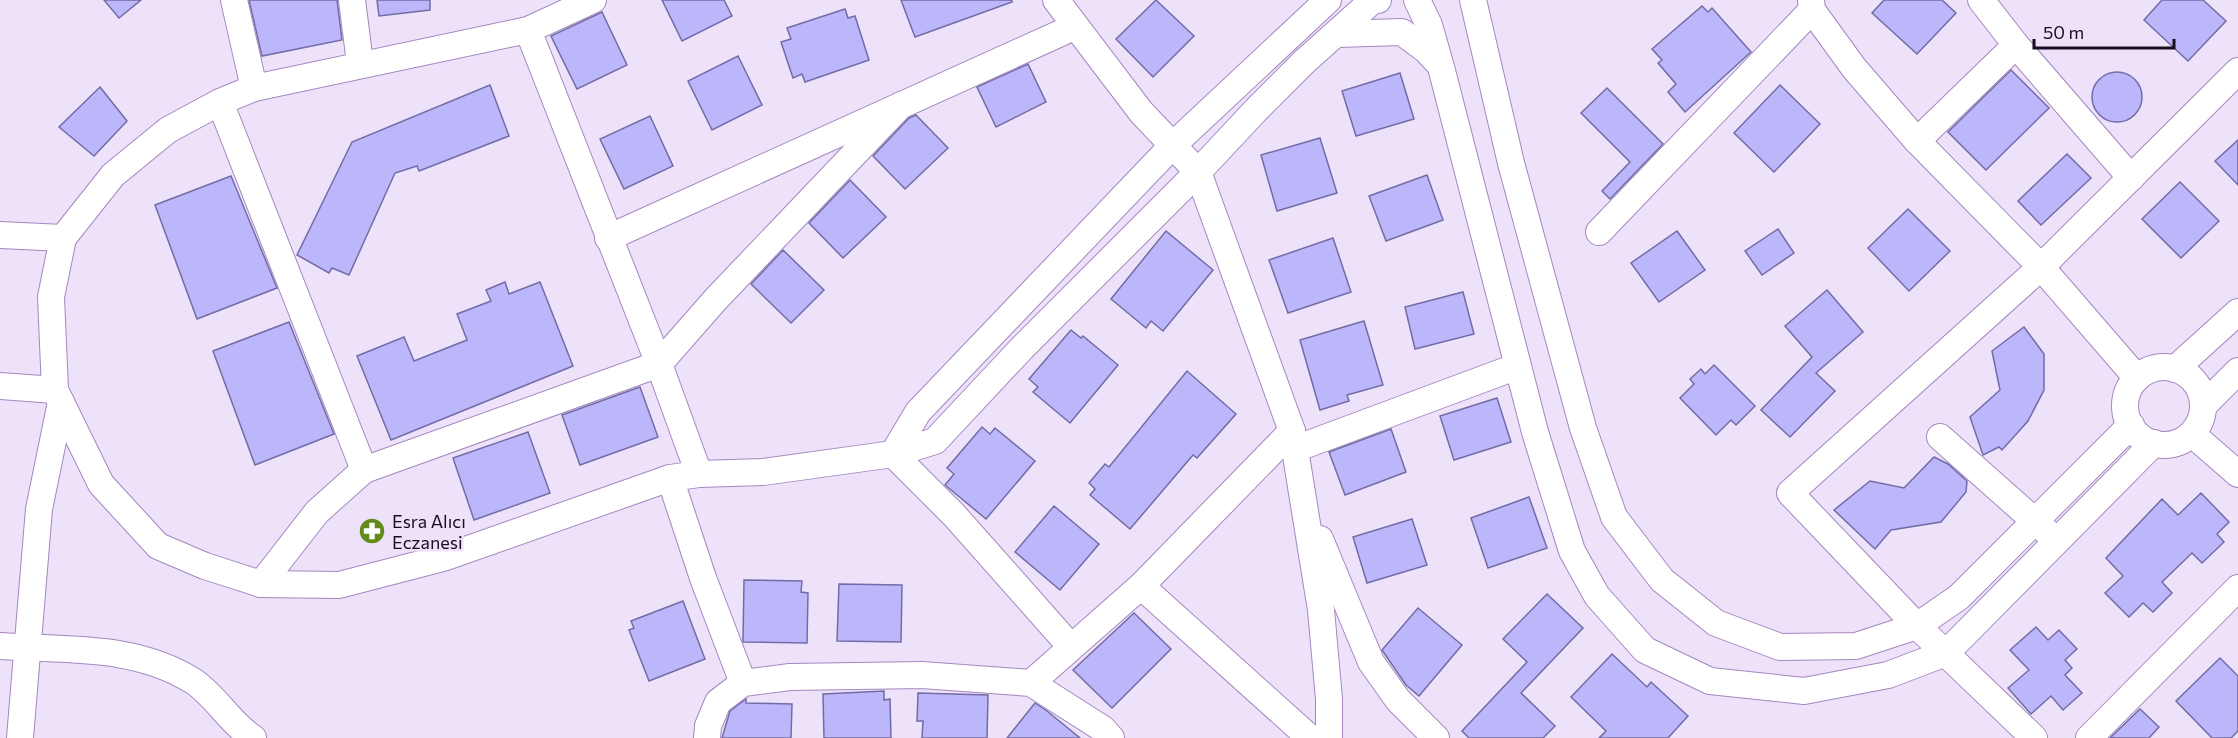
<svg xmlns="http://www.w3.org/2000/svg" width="2238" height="738" font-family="Commissioner,sans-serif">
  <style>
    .building { fill: #bcb7fa; stroke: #726ca6; stroke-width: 1.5 }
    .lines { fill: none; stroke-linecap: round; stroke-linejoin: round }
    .minor-casing { stroke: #a487bf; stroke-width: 28 }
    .minor { stroke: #fff; stroke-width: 26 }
    .labels { text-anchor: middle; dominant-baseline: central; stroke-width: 5; stroke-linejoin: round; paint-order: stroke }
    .poi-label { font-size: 18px; fill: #180d22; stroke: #eee2fb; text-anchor: start }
  </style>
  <rect width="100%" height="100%" fill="#eee2fb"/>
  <g class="building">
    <polygon points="104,0 141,0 119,18"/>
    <polygon points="249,0 337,0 342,40 262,56"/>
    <polygon points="377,0 430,0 430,10 379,16"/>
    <polygon points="662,0 724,0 732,16 682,41"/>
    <polygon points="901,0 1012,0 1012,2 915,37"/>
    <polygon points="1156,0 1194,36 1153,77 1116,39"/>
    <polygon points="1884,0 1942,0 1956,13 1917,54 1872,13"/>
    <polygon points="2162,0 2203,0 2226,21 2188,61 2144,20"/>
    <polygon points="1702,6 1708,12 1712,8 1751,52 1685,112 1668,92 1676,84 1658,63 1662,60 1652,49"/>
    <polygon points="845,9 848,18 855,16 869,60 805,82 802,74 793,78 781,42 791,39 787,28"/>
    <polygon points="602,12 627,65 577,89 551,36"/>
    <polygon points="738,56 762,105 712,130 688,81"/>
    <polygon points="1028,64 1046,102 996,127 977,87"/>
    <polygon points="2011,70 2049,108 1986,170 1948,132"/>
    <circle cx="2117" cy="97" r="25"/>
    <polygon points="1400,73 1414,119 1356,136 1342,91"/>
    <polygon points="490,85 509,136 419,171 417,166 395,173 349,275 332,268 329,273 297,255 352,142"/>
    <polygon points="1780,85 1820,124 1774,172 1734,133"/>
    <polygon points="100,87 127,121 94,156 59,127"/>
    <polygon points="1607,88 1663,144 1610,199 1602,191 1630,162 1581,113"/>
    <polygon points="916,115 948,148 905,189 873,156 909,118"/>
    <polygon points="650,116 673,166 624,189 600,139"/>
    <polygon points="1320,138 1337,193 1277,211 1261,155"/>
    <polygon points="2238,140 2238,185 2215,161"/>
    <polygon points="2067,154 2091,178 2041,225 2018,201"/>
    <polygon points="1427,175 1443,220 1386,241 1369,196"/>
    <polygon points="231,176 277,288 197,319 155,205"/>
    <polygon points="850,180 886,217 843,258 809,223"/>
    <polygon points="2180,182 2219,221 2181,258 2142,219"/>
    <polygon points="1908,209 1950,251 1909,291 1868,248"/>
    <polygon points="1778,229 1794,253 1762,275 1745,251"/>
    <polygon points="1166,231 1213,270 1163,331 1151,321 1146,328 1111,299"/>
    <polygon points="1677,231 1705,270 1659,302 1631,263"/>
    <polygon points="1333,238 1351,292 1288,313 1269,260"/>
    <polygon points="783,250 824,290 791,323 751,284"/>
    <polygon points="505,282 509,294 540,282 573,366 391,440 357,356 404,337 414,361 467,340 457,314 491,301 486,290"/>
    <polygon points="1827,290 1863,332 1816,373 1835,391 1790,437 1761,410 1812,357 1785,326"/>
    <polygon points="1463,292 1474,334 1415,349 1405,307"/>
    <polygon points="1364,321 1383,385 1347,395 1349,401 1320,410 1300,340"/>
    <polygon points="289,322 334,434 255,465 213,351"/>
    <polygon points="2024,327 2044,354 2044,390 2028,421 2002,450 1999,447 1983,455 1970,417 2000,390 1992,351"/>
    <polygon points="1071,330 1081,338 1083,336 1118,365 1070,423 1033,392 1038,387 1029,379"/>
    <polygon points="1714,365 1755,406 1736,425 1731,420 1716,435 1680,398 1694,384 1690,379 1701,369 1705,374"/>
    <polygon points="1187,371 1236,414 1197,458 1193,455 1130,529 1090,495 1095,489 1089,483 1105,464 1109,467"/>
    <polygon points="640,387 658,437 580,465 562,415"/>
    <polygon points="1497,398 1511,442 1454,460 1440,416"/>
    <polygon points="982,427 990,434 995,428 1035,461 986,519 945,485 954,474 947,468"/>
    <polygon points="1391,429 1406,472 1345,495 1329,452"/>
    <polygon points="528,432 550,493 474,520 453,458"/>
    <polygon points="1934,457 1948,464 1967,481 1966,492 1941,522 1891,530 1875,549 1834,510 1870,481 1904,488"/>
    <polygon points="2201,493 2229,522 2217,534 2224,542 2202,563 2192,553 2162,582 2172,593 2153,612 2143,603 2129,617 2105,593 2123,576 2106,558 2162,499 2178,515"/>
    <polygon points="1529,497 1547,548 1488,568 1471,518"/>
    <polygon points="1054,506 1099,544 1060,590 1015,552"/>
    <polygon points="1412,519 1427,565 1367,583 1353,537"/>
    <polygon points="744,580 802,581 801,592 808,593 807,643 743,642"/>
    <polygon points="839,584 902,585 901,642 837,641"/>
    <polygon points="1547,594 1583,628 1521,693 1555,726 1543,738 1469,738 1462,731 1527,662 1503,639"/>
    <polygon points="683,601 705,659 649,681 629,630 634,628 631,621"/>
    <polygon points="1418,608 1462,645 1419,696 1406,685 1382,650"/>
    <polygon points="1134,613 1171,649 1112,708 1073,670"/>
    <polygon points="2036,627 2048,640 2059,630 2077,649 2065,660 2072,668 2065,675 2082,693 2063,710 2051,696 2031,714 2008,688 2029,670 2010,650"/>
    <polygon points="1612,654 1647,687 1651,682 1688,716 1668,738 1599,738 1606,731 1571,697"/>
    <polygon points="2220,658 2238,676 2238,731 2231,738 2212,738 2176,701"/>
    <polygon points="884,691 884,700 890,699 891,738 824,738 823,694"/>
    <polygon points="918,693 988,695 987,738 922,738 923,721 917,721"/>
    <polygon points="746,699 746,703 792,704 791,738 722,738 730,711"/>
    <polygon points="1035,703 1047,711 1080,738 1007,738"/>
    <polygon points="2140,709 2159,727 2149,738 2110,738"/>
  </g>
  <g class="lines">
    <defs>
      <g id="minor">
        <polyline points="234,0 254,88"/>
        <polyline points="352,0 360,63"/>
        <polyline points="593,0 528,30 254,88 220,102 168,130 113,175 63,238 51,297 55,390 101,484 158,546 205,566 261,584 339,585 443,558 670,478 699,474 763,472 893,454 935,441 1022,348 1198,172 1256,110 1304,62 1372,1 1378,0"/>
        <polyline points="1056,0 1141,112 1198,172 1292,431 1321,610 1329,699 1329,738"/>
        <polyline points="1417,0 1429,25 1441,67 1535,432 1572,551 1597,596 1645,650 1710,681 1804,691 1888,675 1946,653 2154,443"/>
        <polyline points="1473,0 1511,163 1583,428 1614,517 1662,580 1716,623 1780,647 1856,646 1917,626 1959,597 2131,425"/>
        <polyline points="1811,0 1812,10 1854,68 1917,141 2041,267 2137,378"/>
        <polyline points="1981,0 2016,45 2131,178"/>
        <polyline points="528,30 659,364 699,474"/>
        <polyline points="1337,34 1402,32 1426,50 1439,64"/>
        <polyline points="220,102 364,470"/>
        <polyline points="1917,141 2016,45"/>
        <polyline points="1599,232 1812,10"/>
        <polyline points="0,235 63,238"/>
        <polyline points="608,238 1074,27"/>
        <circle cx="2164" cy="406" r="39"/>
        <polyline points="2175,369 2238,312"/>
        <polyline points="0,386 55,390"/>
        <polyline points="2203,406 2238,371"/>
        <polyline points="2192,434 2238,474"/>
        <polyline points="1940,437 2047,532"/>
        <polyline points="1295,449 1518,366"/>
        <polyline points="893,454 918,412 1173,145 1328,0"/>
        <polyline points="893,454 954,515 1071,647"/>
        <polyline points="670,478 703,578 743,683"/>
        <polyline points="1320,539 1371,662 1398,700 1436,738"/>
        <polyline points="261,584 317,512 364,470 659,364 716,299 901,105"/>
        <polyline points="1141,586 1310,738"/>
        <path d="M0 646C66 651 134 644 193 681 216 696 230 723 253 738"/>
        <polyline points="1031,683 1141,586 1292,431"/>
        <polyline points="20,738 39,509 61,402"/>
        <polyline points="707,738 708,726 718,702 743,683 790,677 922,675 1031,683 1103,729 1111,738"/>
        <polyline points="2034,738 1917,626 1790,493 2041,267 2238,71"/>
        <polyline points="2089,738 2238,588"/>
      </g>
    </defs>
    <use href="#minor" class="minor-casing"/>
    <use href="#minor" class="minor"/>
  </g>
  <defs>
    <symbol id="pharmacy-disc" viewBox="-11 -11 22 22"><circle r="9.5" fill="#638b18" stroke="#eee2fb"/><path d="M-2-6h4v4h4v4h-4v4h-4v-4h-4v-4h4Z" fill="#fff"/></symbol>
  </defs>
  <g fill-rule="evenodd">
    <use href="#pharmacy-disc" x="357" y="516" width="30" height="30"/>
  </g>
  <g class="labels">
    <g class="poi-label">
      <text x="392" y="521">Esra Alıcı<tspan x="392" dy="21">Eczanesi</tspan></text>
    </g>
  </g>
  <path d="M2034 39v9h140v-9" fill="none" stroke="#180d22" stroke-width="3"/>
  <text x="2043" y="39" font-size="18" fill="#180d22" stroke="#eee2fb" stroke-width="4.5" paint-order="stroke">50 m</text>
</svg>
